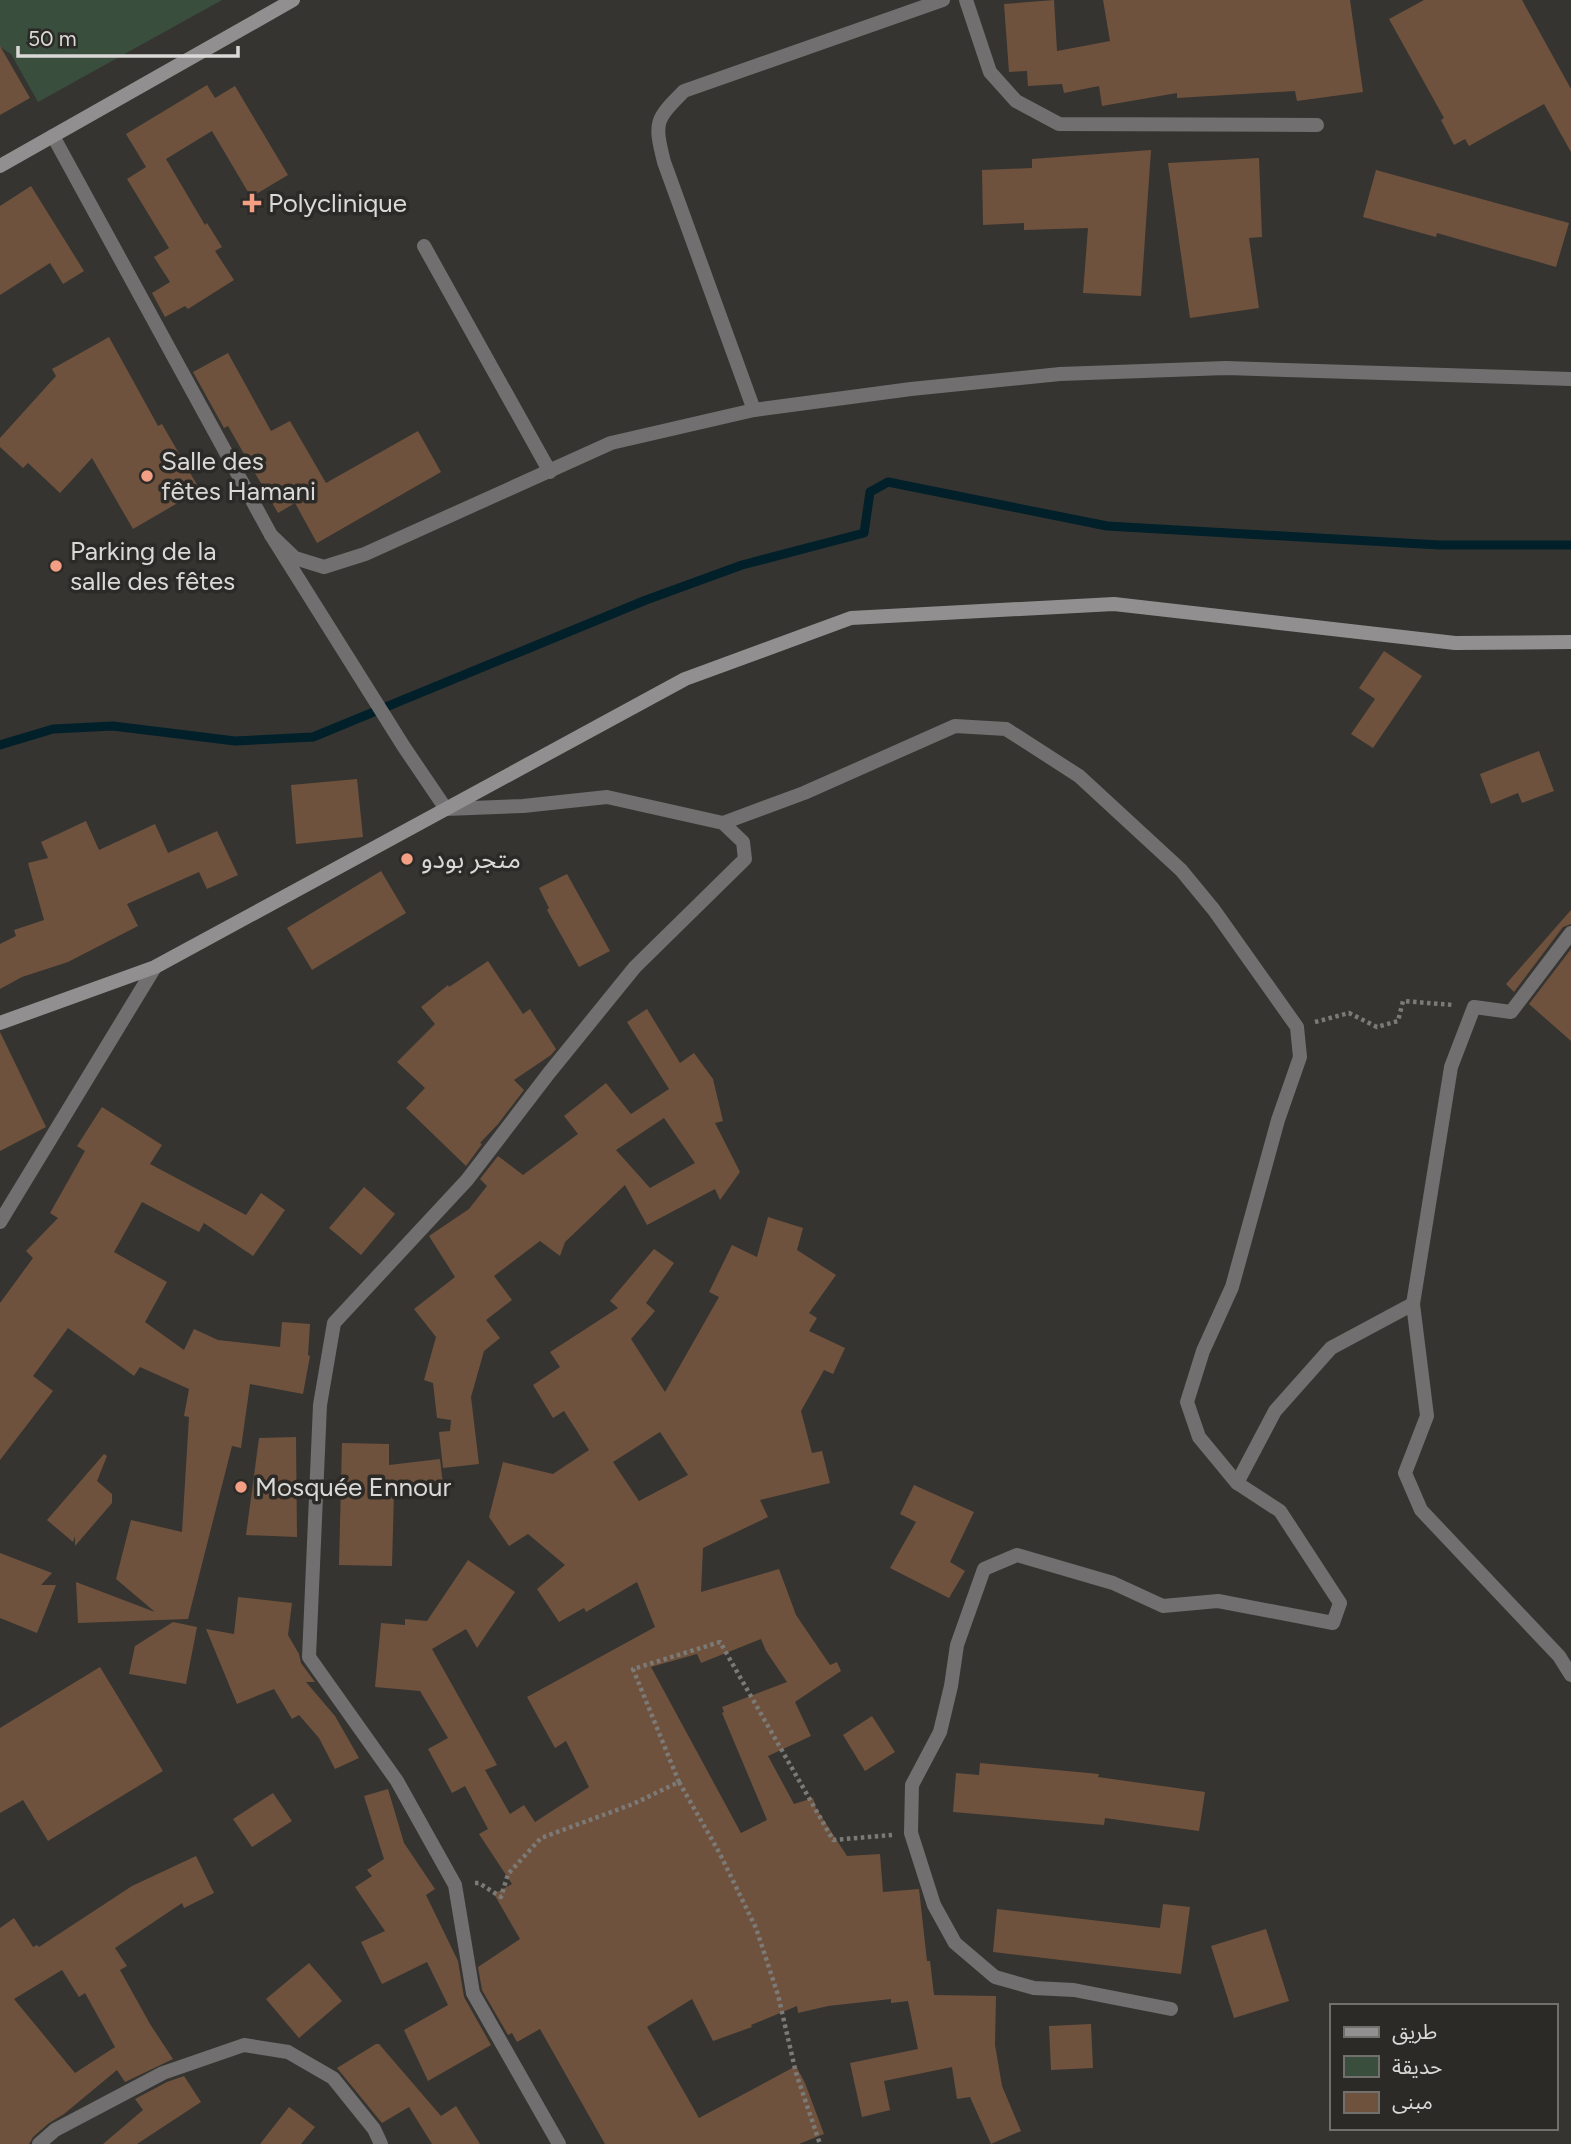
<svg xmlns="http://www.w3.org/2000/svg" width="1571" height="2144" font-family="Figtree,'Noto Sans Arabic',sans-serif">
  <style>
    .green { fill: #394e3c }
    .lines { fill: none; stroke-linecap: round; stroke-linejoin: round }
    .stream { stroke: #012029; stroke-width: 9 }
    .building { fill: #6f523d; fill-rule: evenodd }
    .path { stroke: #7b7a77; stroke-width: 4.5; stroke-dasharray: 3.5 3.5; stroke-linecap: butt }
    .lane { stroke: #716f6f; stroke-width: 14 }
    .street { stroke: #716f6f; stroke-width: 14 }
    .secondary { stroke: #928f90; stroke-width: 14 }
    .poi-dot { fill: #f39f83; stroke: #2b2a27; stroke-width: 2.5 }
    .labels { text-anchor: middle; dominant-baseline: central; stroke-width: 7; stroke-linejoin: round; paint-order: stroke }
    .poi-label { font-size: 26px; fill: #dad9d7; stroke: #2b2a27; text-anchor: start }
  </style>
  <rect width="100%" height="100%" fill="#353431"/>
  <polygon class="green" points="0,0 222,0 38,102 11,54 0,47"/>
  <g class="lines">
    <polyline class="stream" points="0,745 53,729 113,726 235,741 313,737 646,600 742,565 864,533 870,492 888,482 1107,526 1440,545 1571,545"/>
  </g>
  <g class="building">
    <polygon points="1054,0 1057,51 1110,41 1103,0 1350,0 1363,92 1297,101 1295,91 1177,98 1177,93 1102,106 1099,86 1064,93 1062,84 1028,86 1027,71 1009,72 1004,4"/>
    <polygon points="1424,0 1522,0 1571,89 1571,152 1544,104 1469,146 1465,139 1454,145 1441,120 1444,118 1389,19"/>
    <polygon points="0,46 30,98 0,115"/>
    <polygon points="207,85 215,98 235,86 288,175 251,197 212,131 166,159 205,225 207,223 222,247 215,251 234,280 188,309 185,306 165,317 152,293 170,282 154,257 169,248 127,179 146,167 126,134"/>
    <polygon points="1151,150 1141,296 1083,293 1088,228 1024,230 1024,223 983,225 982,170 1032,168 1032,159"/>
    <polygon points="1259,158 1262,237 1249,238 1259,308 1190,318 1168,163"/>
    <polygon points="1376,170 1569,223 1556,267 1437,233 1436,237 1363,217"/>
    <polygon points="31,186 84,271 63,284 50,263 0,295 0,206"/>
    <polygon points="109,337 158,426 162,424 200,490 133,529 92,458 60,493 28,463 23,468 0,447 0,438 56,376 52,369"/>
    <polygon points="228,353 271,431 290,421 326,483 418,431 441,472 317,543 295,503 278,513 228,426 224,428 193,372"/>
    <polygon points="1384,651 1422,676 1373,748 1351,734 1375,699 1359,688"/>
    <polygon points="1539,751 1554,791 1522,803 1518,793 1491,804 1480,774"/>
    <polygon points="357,779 363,837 296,844 291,785"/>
    <polygon points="86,821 99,850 155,824 168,853 217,831 238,875 207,889 199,872 127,904 138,926 68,962 22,977 0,989 0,944 16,936 14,930 44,920 28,863 48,858 41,842"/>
    <polygon points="381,871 406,913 312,970 287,928"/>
    <polygon points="567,874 610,951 579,967 547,910 549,908 539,888"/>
    <polygon points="1571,910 1571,924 1563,927 1514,992 1506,984"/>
    <polygon points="1571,949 1571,1041 1529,1004"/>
    <polygon points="488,961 523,1014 530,1009 556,1049 551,1055 514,1080 524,1090 498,1124 480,1143 482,1144 466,1166 406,1108 425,1088 397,1062 435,1024 421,1007 448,985 449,987"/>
    <path d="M647 1009 680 1063 694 1053 713 1079 723 1121 715 1123 740 1172 720 1200 715 1189 647 1225 625 1185 565 1242 560 1256 540 1241 494 1276 512 1300 486 1320 500 1338 484 1351 471 1397 479 1464 443 1468 439 1432 450 1431 451 1420 437 1418 433 1383 424 1380 436 1337 414 1309 455 1277 429 1236 469 1209 487 1186 480 1179 498 1156 523 1175 578 1134 564 1116 606 1083 631 1114 669 1089 627 1022ZM664 1118 695 1163 650 1188 616 1150Z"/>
    <polygon points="0,1032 46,1127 0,1151"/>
    <polygon points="102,1107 162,1145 150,1164 246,1215 261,1193 285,1210 253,1256 204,1223 199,1232 142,1202 114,1252 167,1282 145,1322 184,1350 194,1329 218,1340 280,1347 282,1322 310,1324 308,1355 310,1356 303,1394 250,1384 241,1448 232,1446 188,1619 78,1623 76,1582 155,1612 116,1579 131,1520 182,1532 189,1417 184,1416 189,1389 140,1367 134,1376 68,1328 33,1376 53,1391 0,1460 0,1303 33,1258 26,1251 58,1218 50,1213 85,1151 77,1146"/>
    <polygon points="364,1187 395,1214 361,1255 329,1228"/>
    <path d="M768 1217 803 1228 797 1250 836 1275 809 1313 817 1318 809 1331 845 1348 833 1374 824 1370 801 1411 812 1453 822 1451 830 1483 760 1500 768 1517 703 1548 701 1592 779 1569 796 1615 830 1665 837 1662 841 1671 795 1702 811 1736 768 1756 794 1804 813 1798 816 1808 847 1856 880 1854 883 1892 919 1889 927 1961H930L934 1995 996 1996 995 2045 1002 2086 1021 2131 991 2144 970 2097 957 2099 952 2067 884 2081 890 2110 862 2117 850 2063 918 2049 908 2001 891 2003V1999L828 2006 798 2013 797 2006 751 2025 752 2027 713 2041 692 1999 647 2027 699 2118 796 2066 805 2083 824 2134 799 2144H605L540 2029 517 2042 512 2033 508 2035 482 1990 478 1967 520 1939 494 1894 512 1884 479 1834 488 1829 465 1786 452 1793 428 1749 448 1738 420 1691 375 1687 381 1623 405 1625V1619L427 1621 468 1560 515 1592 477 1648 466 1629 432 1649 497 1765 485 1770 510 1814 524 1805 535 1822 589 1787 566 1741 555 1748 527 1697 655 1627 637 1582 586 1612 584 1608 559 1622 537 1589 565 1565 528 1534 509 1546 489 1517 503 1462 553 1474 589 1450 564 1411 553 1418 533 1385 560 1367 550 1352 618 1308 610 1301 654 1249 674 1263 646 1303 655 1311 631 1339 665 1392 719 1297 709 1292 732 1245 757 1257ZM660 1432 688 1475 639 1501 613 1462ZM761 1639 766 1651 787 1682 722 1707 724 1712 722 1713 767 1820 741 1833 651 1667 697 1654 701 1663Z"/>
    <polygon points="296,1437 297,1537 246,1535 259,1438"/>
    <polygon points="342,1443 389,1444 389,1465 440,1459 443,1485 394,1491 392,1566 339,1565"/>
    <polygon points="104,1454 107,1456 97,1481 112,1494 112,1503 75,1546 75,1536 73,1542 47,1520"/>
    <polygon points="914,1485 974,1512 950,1562 965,1571 949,1598 890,1568 916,1522 900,1514"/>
    <polygon points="0,1553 52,1573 41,1585 56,1585 37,1633 0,1618"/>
    <polygon points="238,1597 292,1603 288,1635 299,1654 301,1663 315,1682 306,1682 335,1716 359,1758 335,1769 319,1738 299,1715 292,1719 274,1689 237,1704 206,1629 234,1634"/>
    <polygon points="173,1622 197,1627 186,1684 129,1674 135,1646"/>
    <polygon points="100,1667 163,1771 48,1841 23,1800 0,1813 0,1728"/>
    <polygon points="872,1716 895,1752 865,1771 843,1735"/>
    <polygon points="980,1763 1099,1774 1098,1777 1205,1792 1199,1831 1105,1818 1104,1825 953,1812 956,1773 979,1775"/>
    <polygon points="388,1789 404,1843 435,1889 426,1895 458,1961 464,1997 491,2045 428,2081 404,2030 448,2005 427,1962 382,1984 361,1942 385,1931 355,1887 372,1876 367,1870 384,1859 364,1796"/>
    <polygon points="273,1793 292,1821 252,1847 233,1819"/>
    <path d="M196 1856 214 1893 184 1908 182 1903 115 1948 127 1966 120 1970 150 2024 173 2059 125 2082 117 2070 64 2114 49 2123 33 2137 29 2144H0V1928L14 1918 33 1947 37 1945 39 1947 132 1886ZM62 1970 79 1997 85 1993 115 2047 75 2073 14 1999Z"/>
    <polygon points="1163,1904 1190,1907 1181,1974 993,1952 997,1909 1160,1928"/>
    <polygon points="1266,1929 1289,2001 1234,2018 1211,1946"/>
    <polygon points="309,1963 342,2001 299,2038 266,1999"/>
    <polygon points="1091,2024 1093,2068 1051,2070 1049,2026"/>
    <polygon points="376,2044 379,2044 441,2116 456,2106 480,2144 432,2144 409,2107 382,2123 337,2068"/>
    <polygon points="184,2076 201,2102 137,2144 103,2144 143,2110 135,2099 167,2082"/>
    <polygon points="289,2107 315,2127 301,2144 260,2144"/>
  </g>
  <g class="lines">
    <g class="path">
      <polyline points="1315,1022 1349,1013 1377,1027 1398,1021 1403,1001 1453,1005"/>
      <polyline points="679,1782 719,1852 756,1928 778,1995 796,2073 820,2144"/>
      <polyline points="475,1883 479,1883 501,1897 508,1874 541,1838 633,1804 679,1782 633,1669 720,1642 833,1840 892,1835"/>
    </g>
    <polyline class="lane" points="1571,933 1511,1012 1474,1007 1451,1067 1413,1304 1427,1416 1405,1473 1421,1510 1559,1656 1571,1675"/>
    <g class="street">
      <polyline points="966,0 990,72 1016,101 1059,124 1317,125"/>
      <polyline points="53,136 271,535 295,558 324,567 365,554 611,443 754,410 911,389 1060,374 1226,368 1571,379"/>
      <polyline points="424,246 550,472"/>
      <path d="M754 410 664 162C654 122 655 120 684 91L943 0"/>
      <polyline points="271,535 404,747 446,809 523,806 607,797 723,823 743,842 745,859 635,967 549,1073 467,1180 334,1323 320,1405 309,1657 397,1781 455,1885 473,1993 559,2144"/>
      <polyline points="723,823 804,793 955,726 1006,729 1079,776 1181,870 1214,910 1297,1027 1300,1057 1278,1120 1232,1287 1203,1351 1187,1402 1199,1437 1237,1483 1280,1511 1340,1603 1333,1623 1218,1601 1163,1606 1113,1583 1017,1555 984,1569 957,1645 951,1686 940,1732 912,1785 911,1833 934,1905 955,1943 995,1977 1034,1988 1074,1990 1171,2009"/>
      <polyline points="0,1222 155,967"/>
      <polyline points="1237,1483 1275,1411 1331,1348 1413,1304"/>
      <polyline points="39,2144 55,2130 163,2073 244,2045 288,2052 333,2078 374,2129 381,2144"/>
    </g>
    <g class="secondary">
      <polyline points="0,166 293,0"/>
      <polyline points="0,1023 155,967 685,679 851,618 1114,604 1455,643 1571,642"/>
    </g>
  </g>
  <g class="poi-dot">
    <path d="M248.5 192.5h7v7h7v7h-7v7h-7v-7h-7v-7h7z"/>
    <circle cx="147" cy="476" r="7"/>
    <circle cx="56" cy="566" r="7"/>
    <circle cx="407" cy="859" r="7"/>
    <circle cx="241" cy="1487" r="7"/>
  </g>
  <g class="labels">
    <g class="poi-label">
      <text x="268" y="203">Polyclinique</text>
      <text x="161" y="461">Salle des<tspan x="161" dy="30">fêtes Hamani</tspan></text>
      <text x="70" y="551">Parking de la<tspan x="70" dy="30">salle des fêtes</tspan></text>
      <text x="421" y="859">متجر بودو</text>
      <text x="255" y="1487">Mosquée Ennour</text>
    </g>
  </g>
  <rect x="1330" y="2004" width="228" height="126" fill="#2b2a27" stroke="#71706d" stroke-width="2"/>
  <rect x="1344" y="2027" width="35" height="10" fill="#928f90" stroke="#71706d" stroke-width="2"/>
  <text x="1392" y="2039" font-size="21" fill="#dad9d7">طريق</text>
  <rect x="1344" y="2056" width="35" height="21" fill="#394e3c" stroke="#71706d" stroke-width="2"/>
  <text x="1392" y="2074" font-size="21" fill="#dad9d7">حديقة</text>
  <rect x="1344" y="2092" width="35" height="21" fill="#6f523d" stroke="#71706d" stroke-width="2"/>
  <text x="1392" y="2109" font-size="21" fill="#dad9d7">مبنى</text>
  <path d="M18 46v10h220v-10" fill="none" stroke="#dad9d7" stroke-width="3.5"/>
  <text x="28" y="46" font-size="21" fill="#dad9d7" stroke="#2b2a27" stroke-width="5" paint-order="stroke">50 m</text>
</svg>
